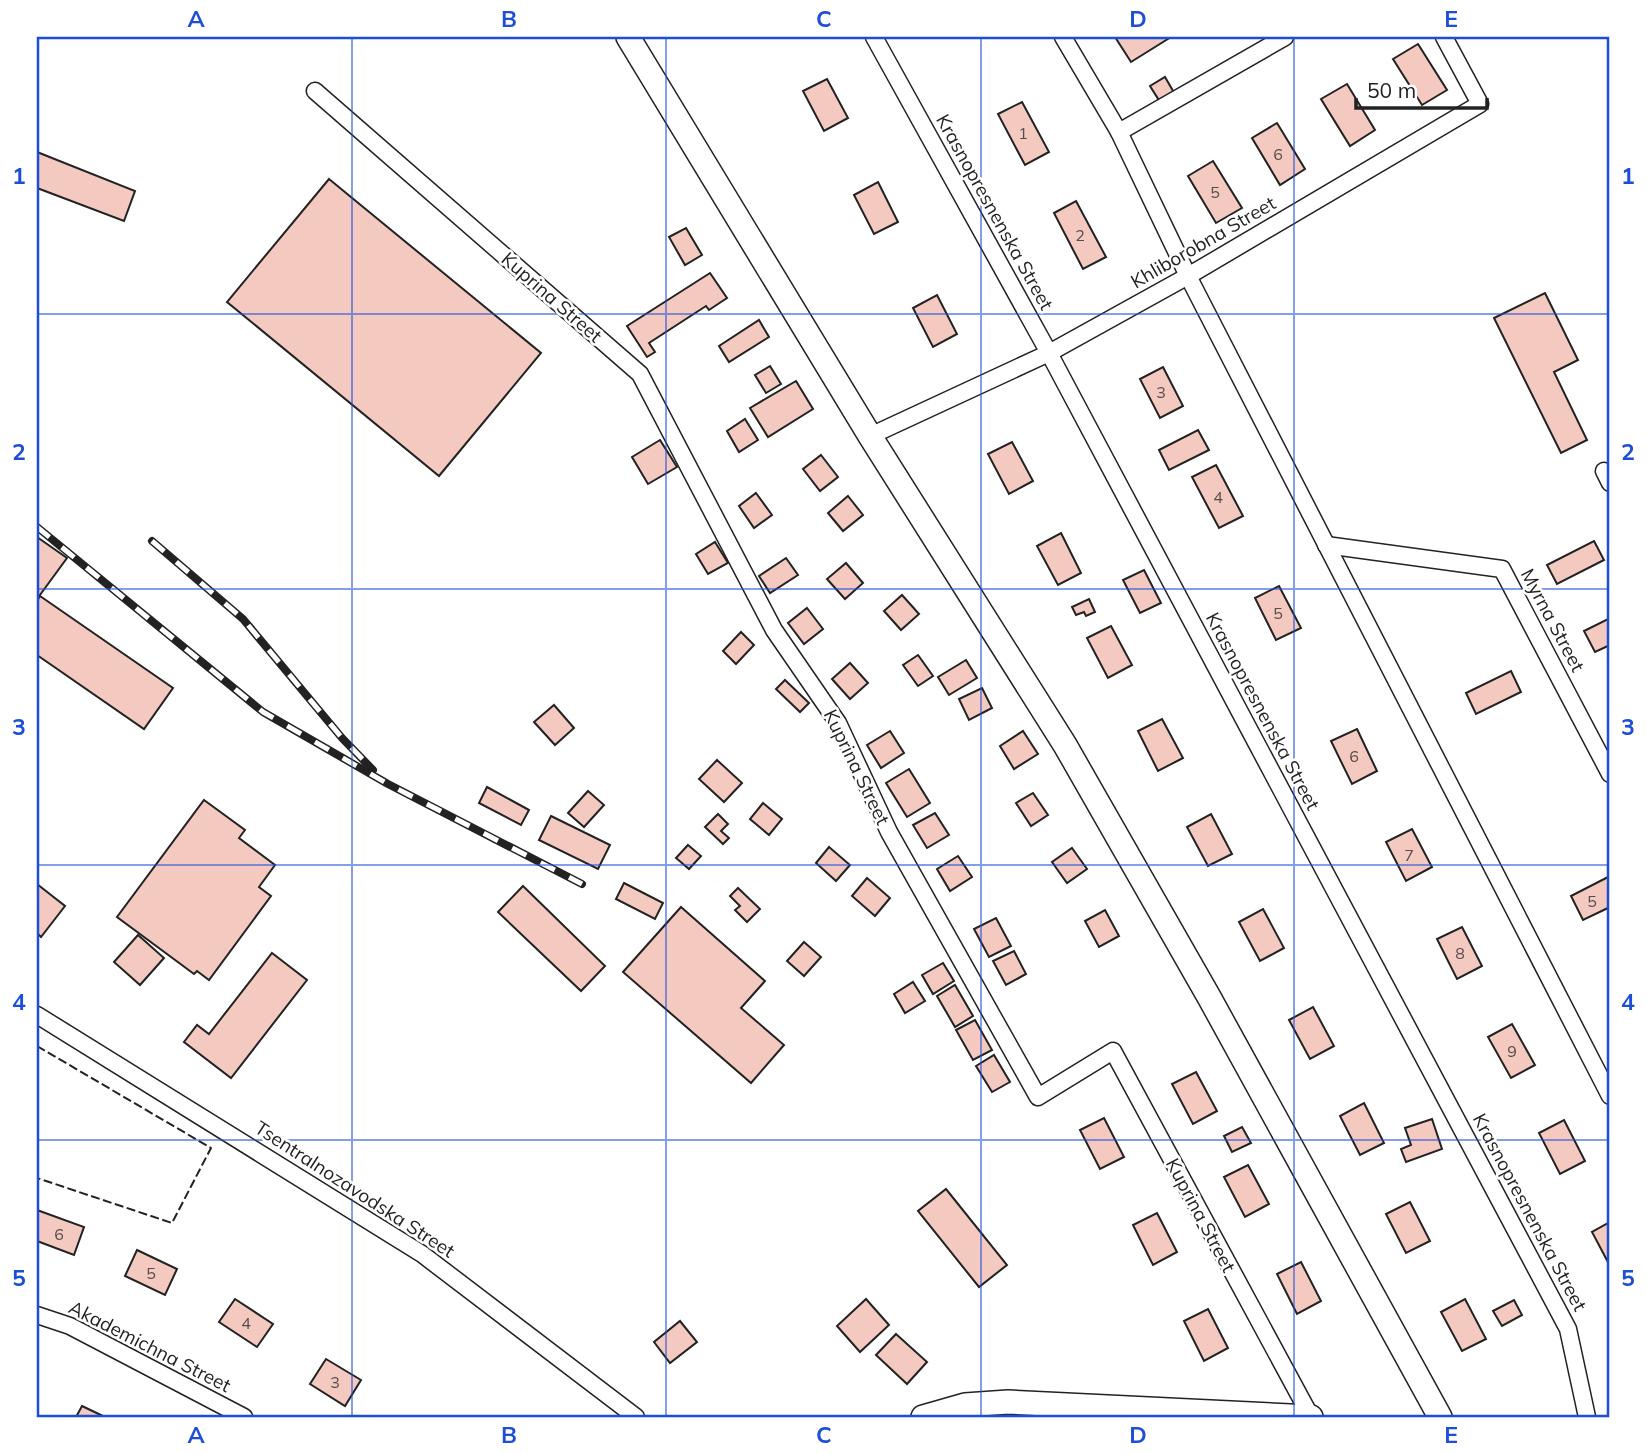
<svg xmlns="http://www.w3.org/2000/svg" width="1647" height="1454" font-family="Mulish,sans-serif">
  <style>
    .building { fill: #f3c9c0; stroke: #222; stroke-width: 2 }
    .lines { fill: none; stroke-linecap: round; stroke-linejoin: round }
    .street-casing { stroke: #222; stroke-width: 19 }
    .secondary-casing { stroke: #222; stroke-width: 26 }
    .street { stroke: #fff; stroke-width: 16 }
    .secondary { stroke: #fff; stroke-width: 23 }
    .rail-casing { stroke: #222; stroke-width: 8 }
    .rail { stroke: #fff; stroke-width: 5; stroke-dasharray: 16; stroke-linecap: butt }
    .fence { stroke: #222; stroke-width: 2; stroke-dasharray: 9 3.5; stroke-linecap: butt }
    .grid { fill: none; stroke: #1d4ed8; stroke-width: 2; stroke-opacity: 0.55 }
    .labels { text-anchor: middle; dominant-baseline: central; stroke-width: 5; stroke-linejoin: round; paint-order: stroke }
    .number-label { font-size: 16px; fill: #564c4a }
    .street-label { font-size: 19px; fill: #222; stroke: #fff }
    .neatline { fill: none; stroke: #1d4ed8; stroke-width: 2.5 }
    .grid-label { font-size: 23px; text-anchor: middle; font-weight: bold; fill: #1d4ed8 }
  </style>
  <rect width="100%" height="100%" fill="#fff"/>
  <g class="building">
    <polygon points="1115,37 1171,37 1131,62"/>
    <polygon points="1418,44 1447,90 1422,105 1393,59"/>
    <polygon points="1165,77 1176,96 1162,105 1150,86"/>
    <polygon points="827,79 848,118 824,131 803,91"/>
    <polygon points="1347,84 1375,130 1350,146 1321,99"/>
    <polygon points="1022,102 1049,152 1025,165 998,114"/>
    <polygon points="1277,123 1305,169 1280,185 1252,138"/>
    <polygon points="37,152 135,191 124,221 37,188"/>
    <polygon points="1213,161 1242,208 1216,223 1188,176"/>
    <polygon points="329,179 541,353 439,476 227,302"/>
    <polygon points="878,182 898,222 874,234 854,195"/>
    <polygon points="1076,201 1106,257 1083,269 1054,213"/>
    <polygon points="686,228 702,255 685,265 669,237"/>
    <polygon points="710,273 727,298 709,310 706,306 649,343 655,352 647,357 627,326"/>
    <polygon points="1545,293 1578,360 1554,372 1587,440 1561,453 1494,318"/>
    <polygon points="937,295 957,334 933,347 913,308"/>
    <polygon points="759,320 769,337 729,362 719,346"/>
    <polygon points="770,366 781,384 766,393 755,375"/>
    <polygon points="1163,367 1183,406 1160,418 1140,379"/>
    <polygon points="796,381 813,409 768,437 750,408"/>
    <polygon points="745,419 758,440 739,452 727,431"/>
    <polygon points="1198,430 1209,450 1169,470 1159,450"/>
    <polygon points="660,440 677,467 648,484 632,457"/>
    <polygon points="1012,442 1033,481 1009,494 988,454"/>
    <polygon points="821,455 838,477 820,491 803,469"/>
    <polygon points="1216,465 1243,516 1219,528 1192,477"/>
    <polygon points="756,493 772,515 754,528 739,506"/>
    <polygon points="848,496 863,515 843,531 828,513"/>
    <polygon points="1061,533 1081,573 1058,585 1037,546"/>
    <polygon points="37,537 67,558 37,599"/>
    <polygon points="1594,541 1604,560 1557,584 1547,565"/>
    <polygon points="715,542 728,563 708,574 696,554"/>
    <polygon points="786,558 798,575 770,593 759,576"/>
    <polygon points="846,563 863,583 845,599 827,579"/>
    <polygon points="1144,570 1161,603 1140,613 1123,580"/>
    <polygon points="1279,586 1301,628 1276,640 1255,598"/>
    <polygon points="902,595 919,614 901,630 884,611"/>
    <polygon points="40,596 173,688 144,729 37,655 37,601"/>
    <polygon points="1089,599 1095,612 1086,616 1084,612 1076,615 1072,607"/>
    <polygon points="807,608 823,629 804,644 788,623"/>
    <polygon points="1610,618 1610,645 1595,652 1584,631"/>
    <polygon points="1111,626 1132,665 1108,678 1087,638"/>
    <polygon points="741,632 754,645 736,664 723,651"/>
    <polygon points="918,655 933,676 918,686 903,665"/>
    <polygon points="966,660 977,678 949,695 938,677"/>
    <polygon points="850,663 868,683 850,699 832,679"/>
    <polygon points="1511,671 1521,692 1476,714 1466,693"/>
    <polygon points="785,680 809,703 800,712 776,689"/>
    <polygon points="982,688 992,708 969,720 959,699"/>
    <polygon points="554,705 574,728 555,745 534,722"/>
    <polygon points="1162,719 1183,758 1158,771 1138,731"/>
    <polygon points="1357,729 1377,771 1352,784 1331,741"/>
    <polygon points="890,731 904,753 881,768 867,745"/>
    <polygon points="1023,731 1038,754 1014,769 1000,746"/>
    <polygon points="717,760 742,783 724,802 699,779"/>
    <polygon points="909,769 930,803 907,817 886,783"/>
    <polygon points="487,787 529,810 521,825 479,803"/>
    <polygon points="588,791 604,805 584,827 568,813"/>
    <polygon points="1033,793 1048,815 1031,826 1016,803"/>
    <polygon points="204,800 245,830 239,838 275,865 259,887 271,896 209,980 197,971 194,974 117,917"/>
    <polygon points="763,803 782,819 769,835 750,819"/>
    <polygon points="935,813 949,835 927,848 913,825"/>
    <polygon points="718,814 728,824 721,831 729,838 723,844 705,827"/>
    <polygon points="1211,814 1232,854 1208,866 1187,827"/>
    <polygon points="551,816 610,845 598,869 539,840"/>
    <polygon points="1412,829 1432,867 1406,881 1386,842"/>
    <polygon points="688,845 701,856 689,869 676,858"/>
    <polygon points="829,847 850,865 836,881 816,863"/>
    <polygon points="1072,848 1087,869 1067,883 1052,862"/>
    <polygon points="958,856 972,877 950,891 937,869"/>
    <polygon points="1610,876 1610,907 1583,920 1571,896"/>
    <polygon points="867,878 890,898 875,916 852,896"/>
    <polygon points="624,883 663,903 655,919 616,899"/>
    <polygon points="37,884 65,906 41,937 37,933"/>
    <polygon points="523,886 605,966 581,991 498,912"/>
    <polygon points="738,888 760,909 747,922 735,910 740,906 730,896"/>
    <polygon points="681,907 765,981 741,1008 784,1045 751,1083 623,972"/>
    <polygon points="1263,909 1284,948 1260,961 1239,922"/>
    <polygon points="1105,910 1119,936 1099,947 1085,921"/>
    <polygon points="996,918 1011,946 989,957 974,929"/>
    <polygon points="1462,927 1482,966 1457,979 1437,939"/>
    <polygon points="138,935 164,958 140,985 114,962"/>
    <polygon points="804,942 821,957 804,976 787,961"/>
    <polygon points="1014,951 1026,974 1006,985 993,961"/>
    <polygon points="272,953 307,980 231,1078 184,1042 197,1025 209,1034"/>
    <polygon points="943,963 954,981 933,994 922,975"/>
    <polygon points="913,982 925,1001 905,1013 894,994"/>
    <polygon points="955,985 973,1016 955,1027 937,996"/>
    <polygon points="1313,1007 1334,1046 1310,1059 1289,1020"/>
    <polygon points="975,1020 992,1050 973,1060 956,1030"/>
    <polygon points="1512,1024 1535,1065 1511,1078 1488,1037"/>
    <polygon points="994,1055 1010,1082 992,1092 976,1066"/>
    <polygon points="1196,1072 1217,1111 1193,1124 1172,1084"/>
    <polygon points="1364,1103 1384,1143 1360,1155 1340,1116"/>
    <polygon points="1104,1118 1124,1157 1100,1169 1080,1130"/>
    <polygon points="1432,1119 1442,1149 1406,1162 1401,1149 1411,1145 1405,1128"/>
    <polygon points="1564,1120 1585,1161 1560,1174 1539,1133"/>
    <polygon points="1242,1127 1251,1143 1232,1152 1224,1136"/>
    <polygon points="1248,1165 1269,1204 1245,1217 1224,1177"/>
    <polygon points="946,1189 1007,1265 979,1287 918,1211"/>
    <polygon points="1410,1202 1430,1241 1406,1253 1386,1214"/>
    <polygon points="37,1210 84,1227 74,1255 37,1241"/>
    <polygon points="1157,1213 1177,1252 1153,1265 1133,1225"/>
    <polygon points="1610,1222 1610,1266 1592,1232"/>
    <polygon points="137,1250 177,1269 165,1295 125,1276"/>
    <polygon points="1301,1262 1321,1301 1297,1314 1277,1274"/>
    <polygon points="235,1299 273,1324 257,1347 219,1322"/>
    <polygon points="866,1299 889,1325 860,1352 837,1326"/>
    <polygon points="1465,1299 1486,1339 1462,1351 1441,1312"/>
    <polygon points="1514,1300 1522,1315 1502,1326 1493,1311"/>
    <polygon points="1208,1309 1228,1348 1204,1361 1184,1321"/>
    <polygon points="680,1321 697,1342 670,1363 654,1342"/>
    <polygon points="896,1334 927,1362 907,1384 876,1355"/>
    <polygon points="326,1359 361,1380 345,1406 310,1384"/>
    <polygon points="82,1406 105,1417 76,1417"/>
  </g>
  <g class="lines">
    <defs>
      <g id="street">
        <polyline points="874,37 1049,353 1568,1329 1587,1417"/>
        <polyline points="1063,37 1119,132 1188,276 1610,1096"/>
        <polyline points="315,91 640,374 774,630 838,723 889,832 1038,1097 1113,1051 1311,1417"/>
        <polyline points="1119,132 1285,37"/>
        <polyline points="870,436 1049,353 1188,276 1480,104 1444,37"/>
        <polyline points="1604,471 1610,483"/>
        <polyline points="1326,545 1502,569 1610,774"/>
        <polyline points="37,1015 422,1254 636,1417"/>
        <polyline points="37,1315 70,1326 244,1417"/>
      </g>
      <g id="secondary">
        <polyline points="628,37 870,436 1065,745 1209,997 1440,1417"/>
        <polyline points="923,1417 965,1405 1008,1402 1311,1417"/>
      </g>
    </defs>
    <use href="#street" class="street-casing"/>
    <use href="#secondary" class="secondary-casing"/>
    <use href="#street" class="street"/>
    <use href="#secondary" class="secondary"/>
    <defs>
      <g id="rail">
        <polyline points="37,527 263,712 388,784 582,884"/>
        <polyline points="152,541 243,619 342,738 373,770"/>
      </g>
    </defs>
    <use href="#rail" class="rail-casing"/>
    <use href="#rail" class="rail"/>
    <polyline class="fence" points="37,1046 211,1148 172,1223 37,1178"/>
  </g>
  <path class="grid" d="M352 37V1417M666 37V1417M981 37V1417M1294 37V1417M37 314H1610M37 589H1610M37 865H1610M37 1140H1610"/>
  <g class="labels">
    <g class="number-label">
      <text x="1023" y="133">1</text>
      <text x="1278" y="154">6</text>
      <text x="1215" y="192">5</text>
      <text x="1080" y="235">2</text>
      <text x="1161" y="392">3</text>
      <text x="1218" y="497">4</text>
      <text x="1278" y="613">5</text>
      <text x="1354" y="756">6</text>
      <text x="1409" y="855">7</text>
      <text x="1592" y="901">5</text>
      <text x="1460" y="953">8</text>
      <text x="1512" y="1051">9</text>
      <text x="59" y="1234">6</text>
      <text x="151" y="1273">5</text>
      <text x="246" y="1323">4</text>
      <text x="335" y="1382">3</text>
    </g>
    <g class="street-label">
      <text transform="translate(995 212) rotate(61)">Krasnopresnenska Street</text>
      <text transform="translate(1203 242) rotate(-30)">Khliborobna Street</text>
      <text transform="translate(552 297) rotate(41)">Kuprina Street</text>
      <text transform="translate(1553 620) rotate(62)">Myrna Street</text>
      <text transform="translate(1263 711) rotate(62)">Krasnopresnenska Street</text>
      <text transform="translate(857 767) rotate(64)">Kuprina Street</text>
      <text transform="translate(355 1189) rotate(33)">Tsentralnozavodska Street</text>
      <text transform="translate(1530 1212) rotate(62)">Krasnopresnenska Street</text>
      <text transform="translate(1201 1215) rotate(62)">Kuprina Street</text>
      <text transform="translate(150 1346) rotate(27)">Akademichna Street</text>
    </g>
  </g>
  <rect width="1647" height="1454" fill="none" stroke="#ffffff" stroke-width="77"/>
  <path d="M1356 98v10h131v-10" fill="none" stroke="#222222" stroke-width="3.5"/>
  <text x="1367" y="98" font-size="21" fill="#222222" stroke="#ffffff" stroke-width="5" paint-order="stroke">50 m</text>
  <rect x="38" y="38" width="1570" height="1378" class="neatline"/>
  <g class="grid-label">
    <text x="196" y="27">A</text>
    <text x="509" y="27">B</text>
    <text x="824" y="27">C</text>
    <text x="1138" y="27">D</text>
    <text x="1451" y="27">E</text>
    <text x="19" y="184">1</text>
    <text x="1628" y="184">1</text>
    <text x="19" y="460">2</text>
    <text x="1628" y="460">2</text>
    <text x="19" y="735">3</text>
    <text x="1628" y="735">3</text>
    <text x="19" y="1010">4</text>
    <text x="1628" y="1010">4</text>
    <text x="19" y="1286">5</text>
    <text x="1628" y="1286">5</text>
    <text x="196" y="1443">A</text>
    <text x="509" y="1443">B</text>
    <text x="824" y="1443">C</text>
    <text x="1138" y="1443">D</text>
    <text x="1451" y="1443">E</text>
  </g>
</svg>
